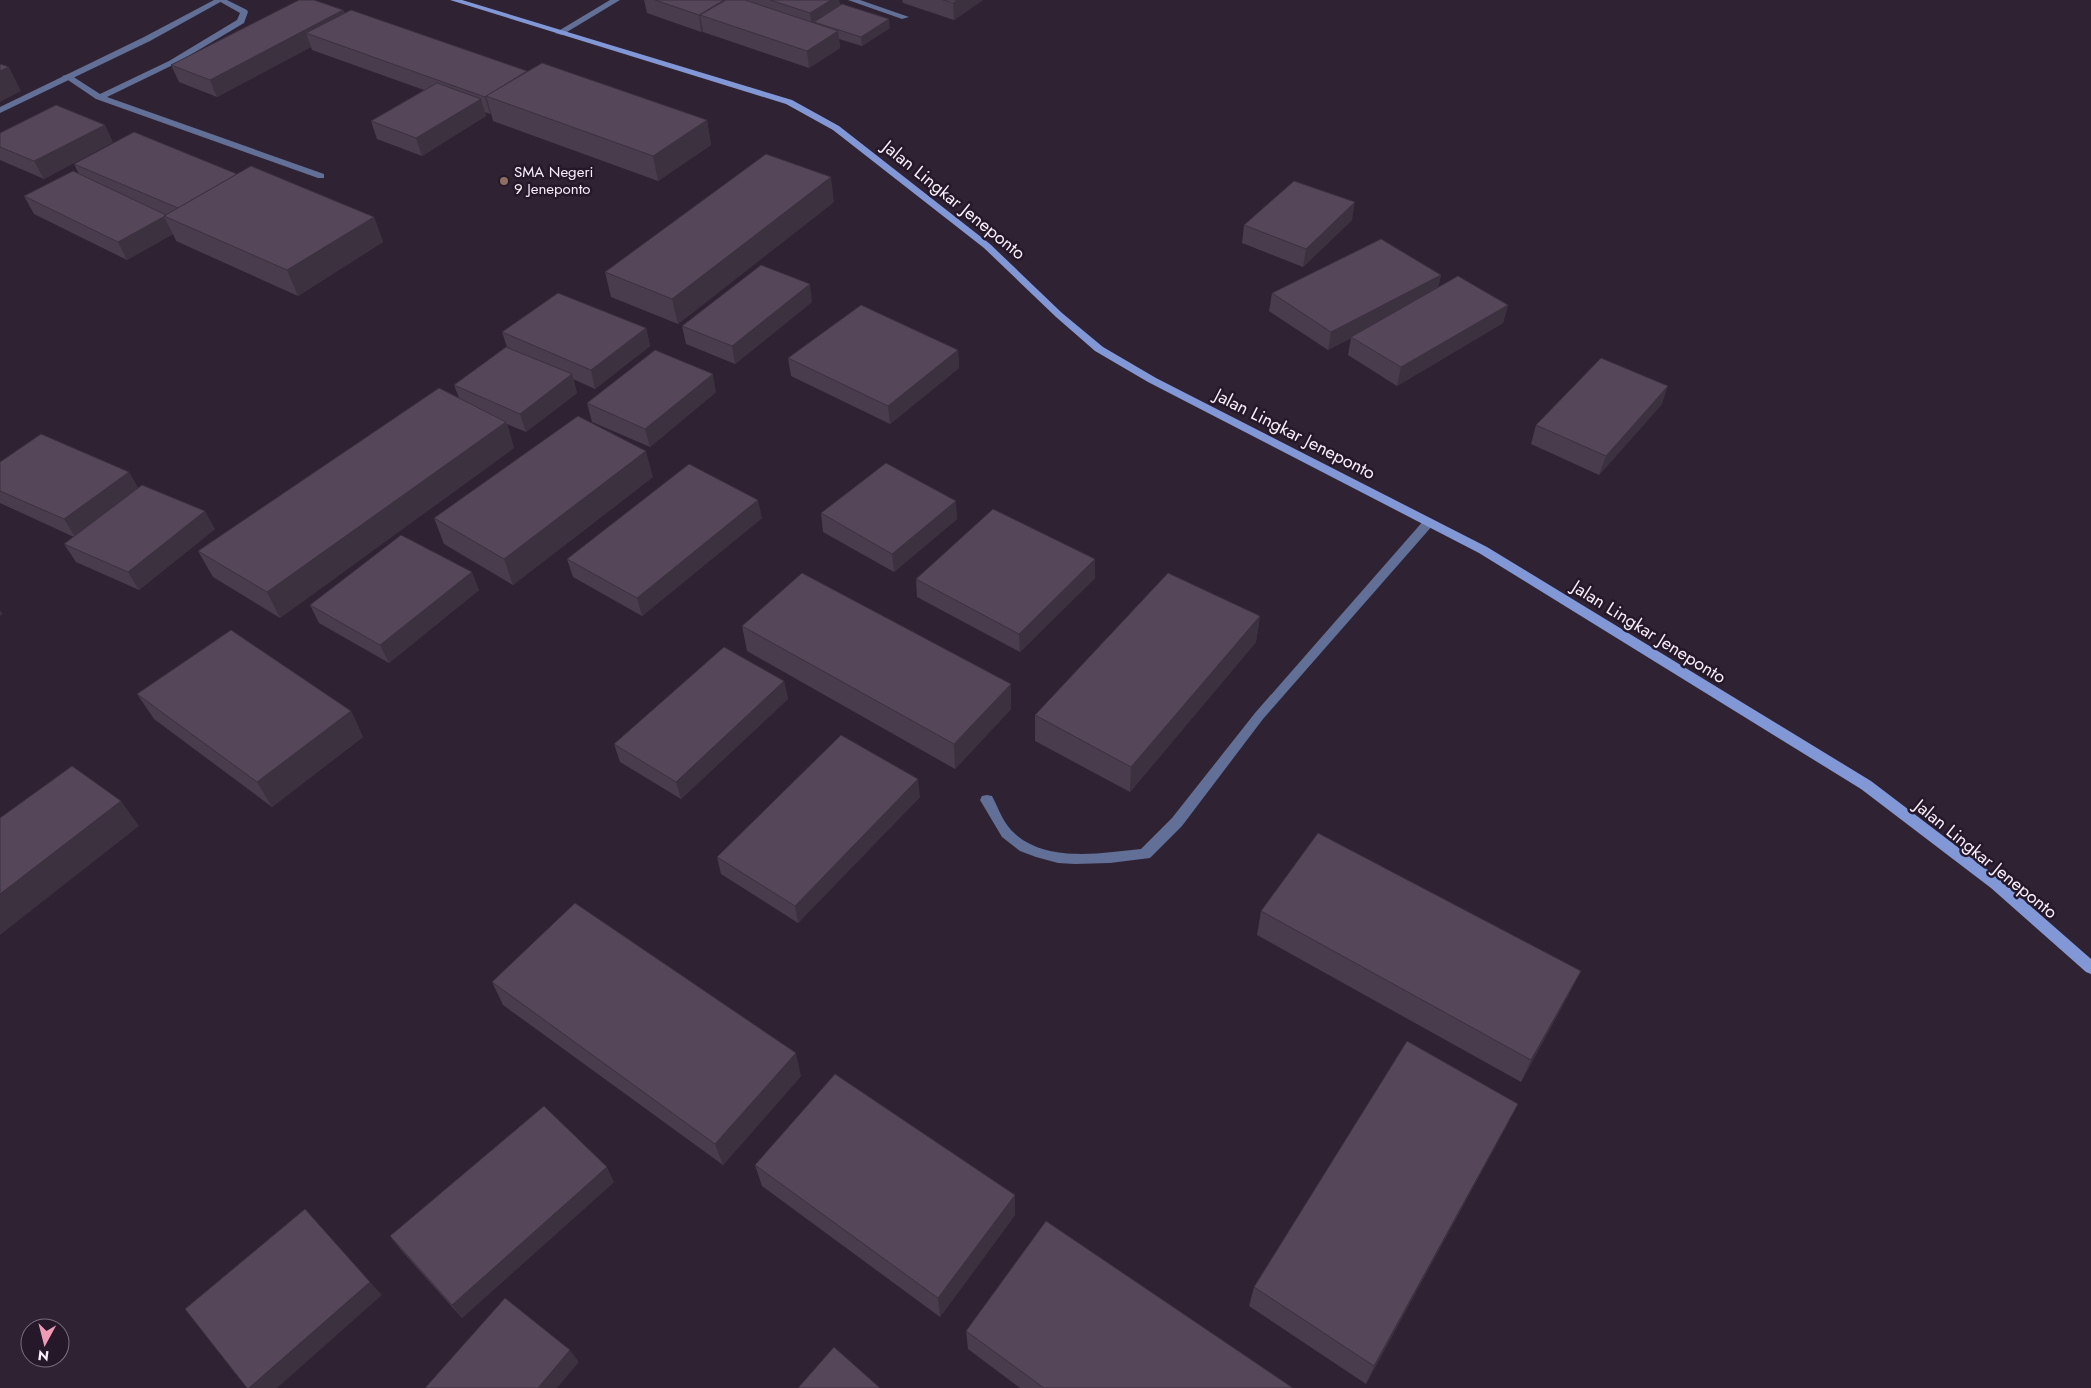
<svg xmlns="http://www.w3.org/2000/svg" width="2091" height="1388" font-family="Jost,sans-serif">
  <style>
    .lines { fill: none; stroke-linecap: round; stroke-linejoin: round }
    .lane { fill: #626f96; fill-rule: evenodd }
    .street { fill: #626f96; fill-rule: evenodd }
    .secondary { fill: #8297d6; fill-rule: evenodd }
    .wall { fill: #493c4d }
    .shaded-wall { fill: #3c313f }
    .building { fill: #55465a; stroke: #3c313f }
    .education-dot { fill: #8d6e63; stroke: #251829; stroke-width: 2 }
    .labels { text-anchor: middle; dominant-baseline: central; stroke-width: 5; stroke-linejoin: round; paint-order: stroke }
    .far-poi-label { font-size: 15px; fill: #f7eefa; stroke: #251829; text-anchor: start }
    .street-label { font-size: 18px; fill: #f7eefa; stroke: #251829 }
  </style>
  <rect width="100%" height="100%" fill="#2f2233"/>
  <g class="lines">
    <g class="lane">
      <polygon points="217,0 227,0 247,10 248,12 244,23 175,64 107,97 324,174 324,178 318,178 96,99 62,76 69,74 100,94 169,61 237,20 240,13"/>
      <path d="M1429 518 1435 522 1433 525 1263 719 1182 826 1150 858 1110 863 1075 864 1058 863 1036 857 1020 851 1002 837 980 800 982 796 987 795 992 796C998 807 1002 820 1011 830 1043 864 1101 853 1141 849L1172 818 1255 713 1425 519Z"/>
    </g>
    <g class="street">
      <polygon points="214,0 224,0 150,41 0,113 0,107 144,37"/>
      <polygon points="610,0 620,0 562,35 555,33"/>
      <polygon points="848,0 860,0 909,17 902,19"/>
    </g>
    <polygon class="secondary" points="450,0 462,0 792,100 839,126 990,244 1062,313 1103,347 1156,378 1487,547 1871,781 2001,880 2091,959 2091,974 2086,972 1991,888 1861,789 1479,553 1148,382 1095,351 1056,317 984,248 833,130 786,104"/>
  </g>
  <g class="wall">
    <polygon points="644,0 839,0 840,6 890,28 862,46 839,39 840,48 809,68 703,32 703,31 701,32 647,13"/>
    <polygon points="902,0 983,0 954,20 903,3"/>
    <polygon points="343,10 345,13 527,71 707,120 711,145 658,181 493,121 491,113 490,114 485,112 486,116 422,156 377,139 371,121 424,90 312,50 311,47 217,97 179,82 171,65"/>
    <polygon points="0,133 113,142 44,179 0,160"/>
    <polygon points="74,164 237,174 374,217 383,242 298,296 176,241 173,234 127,260 34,214 24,196 79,174"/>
    <polygon points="834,202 678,324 611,297 605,272"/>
    <polygon points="1352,220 1303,267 1242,243 1244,225"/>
    <polygon points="1441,275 1438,287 1508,305 1503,323 1397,386 1348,355 1351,338 1328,350 1269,311 1272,293"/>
    <polygon points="812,302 735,364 686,344 682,326"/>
    <polygon points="646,328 650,346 595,389 573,379 577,393 526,432 507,424 514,448 280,618 213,577 198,551 459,398 454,385 507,347 502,332"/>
    <polygon points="958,350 959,368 890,424 791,376 788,358"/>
    <polygon points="716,392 650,447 592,422 587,403"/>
    <polygon points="1662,404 1599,475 1531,444 1536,425"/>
    <polygon points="0,462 129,472 138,488 215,529 139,590 76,562 64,544 74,537 0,503"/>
    <polygon points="653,477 513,585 444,544 434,518"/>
    <polygon points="821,513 957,519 894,572 823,532"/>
    <polygon points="762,518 642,616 573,577 567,559"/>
    <polygon points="1095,578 1020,652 917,597 916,579"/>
    <polygon points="479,590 389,663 319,623 310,605"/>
    <polygon points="1260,616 1256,642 1130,792 1035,741 1035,715"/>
    <polygon points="742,626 1011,684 1011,709 955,769 747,651"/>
    <polygon points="784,681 788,699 681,799 620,762 614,744"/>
    <polygon points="137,694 351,711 363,737 272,807 154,719"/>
    <polygon points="920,797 798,923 721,874 717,857"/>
    <polygon points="1261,911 1569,994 1521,1082 1257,935"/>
    <polygon points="492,982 801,1076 723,1165 503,1005"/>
    <polygon points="1507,1125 1366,1384 1249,1306 1254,1287"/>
    <polygon points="755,1165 1015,1195 1015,1215 940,1317 762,1186"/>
    <polygon points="614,1182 462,1318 401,1250 390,1236"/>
    <polygon points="966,1331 1293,1388 1020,1388 968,1349"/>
  </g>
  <g class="shaded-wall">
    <polygon points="724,0 732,0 700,15 703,31 701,32 699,15"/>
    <polygon points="831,0 839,0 840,12 814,22 815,28 812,30 810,13"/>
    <polygon points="957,0 983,0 954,20 953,3"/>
    <polygon points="343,10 349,27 306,33 311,47 217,97 210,80"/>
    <polygon points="889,19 890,28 862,46 861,37"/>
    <polygon points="838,31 840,48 809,68 807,51"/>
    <polygon points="9,67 21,91 0,102 0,71"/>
    <polygon points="486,96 491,113 490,114 485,97"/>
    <polygon points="481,99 486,116 422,156 416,138"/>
    <polygon points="707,120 711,145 658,181 653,156"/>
    <polygon points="105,125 113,142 44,179 34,161"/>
    <polygon points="831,177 834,202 678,324 672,299"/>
    <polygon points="1355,202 1352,220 1303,267 1306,249"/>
    <polygon points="164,217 173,234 127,260 118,242"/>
    <polygon points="374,217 383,242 298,296 287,270"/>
    <polygon points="1441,275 1437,293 1351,337 1351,338 1328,350 1331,332"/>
    <polygon points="810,284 812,302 735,364 732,346"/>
    <polygon points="1508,305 1503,323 1397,386 1401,367"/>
    <polygon points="646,328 650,346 595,389 591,370"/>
    <polygon points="958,350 959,368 890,424 888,406"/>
    <polygon points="572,374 577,393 526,432 520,414"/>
    <polygon points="713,374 716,392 650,447 645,429"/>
    <polygon points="1668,386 1662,404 1599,475 1606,456"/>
    <polygon points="506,422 514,448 280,618 267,592"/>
    <polygon points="646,451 653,477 513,585 504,559"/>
    <polygon points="129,472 139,490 75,537 64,519"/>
    <polygon points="758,500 762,518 642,616 637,598"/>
    <polygon points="956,501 957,519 894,572 892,554"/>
    <polygon points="205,511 215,529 139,590 128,572"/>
    <polygon points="1095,559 1095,578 1020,652 1019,634"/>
    <polygon points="472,572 479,590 389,663 380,645"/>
    <polygon points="0,610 3,614 0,616"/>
    <polygon points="1260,616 1256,642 1130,792 1131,767"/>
    <polygon points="784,681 788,699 681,799 676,782"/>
    <polygon points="1011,684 1011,709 955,769 954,744"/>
    <polygon points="351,711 363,737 272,807 257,782"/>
    <polygon points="918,779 920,797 798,923 795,906"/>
    <polygon points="121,801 139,826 0,935 0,894"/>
    <polygon points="1581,971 1569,994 1521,1082 1531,1060"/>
    <polygon points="796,1053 801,1076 723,1165 715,1144"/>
    <polygon points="1518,1104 1507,1125 1366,1384 1374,1366"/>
    <polygon points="607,1167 614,1182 462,1318 452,1305"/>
    <polygon points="1015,1195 1015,1215 940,1317 938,1298"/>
    <polygon points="370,1282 382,1295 277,1388 249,1388"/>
    <polygon points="570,1350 579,1362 557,1388 538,1388"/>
  </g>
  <g class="building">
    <polygon points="299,0 314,0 343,10 210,80 171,65"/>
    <polygon points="655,0 724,0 699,15"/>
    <polygon points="726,0 745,0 838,31 807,51 700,15"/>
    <polygon points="770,0 831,0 810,13"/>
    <polygon points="943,0 957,0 953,3"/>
    <polygon points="842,4 889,19 861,37 814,22"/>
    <polygon points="351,10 527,71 485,97 306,33"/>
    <polygon points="542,63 707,120 653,156 486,96"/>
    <polygon points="0,64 9,67 0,71"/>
    <polygon points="437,83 481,99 416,138 371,121"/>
    <polygon points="56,105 105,125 34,161 0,147 0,133"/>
    <polygon points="134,132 237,174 178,208 74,164"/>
    <polygon points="766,154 831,177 672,299 605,272"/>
    <polygon points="251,166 374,217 287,270 164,216"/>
    <polygon points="73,171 166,215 164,216 165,216 118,242 24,196"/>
    <polygon points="1294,181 1355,202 1306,249 1244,225"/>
    <polygon points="1381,239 1441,275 1331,332 1272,293"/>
    <polygon points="761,265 810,284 732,346 682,326"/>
    <polygon points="1458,276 1508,305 1401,367 1351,337"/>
    <polygon points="558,293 646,328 591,370 502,332"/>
    <polygon points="861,305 958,350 888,406 788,358"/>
    <polygon points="506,347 572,374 520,414 454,385"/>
    <polygon points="655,350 713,374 645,429 587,403"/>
    <polygon points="1601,358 1668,386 1606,456 1536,425"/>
    <polygon points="439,388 506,422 267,592 198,551"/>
    <polygon points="578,416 646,451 504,559 434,518"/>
    <polygon points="41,434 129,472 64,519 0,491 0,462"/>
    <polygon points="886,463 956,501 892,554 821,513"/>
    <polygon points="689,464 758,500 637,598 567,559"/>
    <polygon points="142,485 205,511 128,572 64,544"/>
    <polygon points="993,509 1095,559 1019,634 916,579"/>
    <polygon points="401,535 472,572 380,645 310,605"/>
    <polygon points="802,573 1011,684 954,744 742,626"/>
    <polygon points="1168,573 1260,616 1131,767 1035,715"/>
    <polygon points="231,630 351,711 257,782 137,694"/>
    <polygon points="724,647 784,681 676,782 614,744"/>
    <polygon points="841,735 918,779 795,906 717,857"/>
    <polygon points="72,766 121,801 0,894 0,818"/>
    <polygon points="1318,833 1581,971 1531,1060 1261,911"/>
    <polygon points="575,903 796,1053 715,1144 492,982"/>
    <polygon points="1407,1041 1518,1104 1374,1366 1254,1287"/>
    <polygon points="835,1074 1015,1195 938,1298 755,1165"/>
    <polygon points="544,1106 607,1167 452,1305 390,1236"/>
    <polygon points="305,1209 370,1282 249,1388 247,1388 185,1309"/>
    <polygon points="1046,1221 1293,1388 1044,1388 966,1331"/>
    <polygon points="505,1298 570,1350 538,1388 425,1388"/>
    <polygon points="834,1347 880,1388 798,1388"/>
  </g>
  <circle class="education-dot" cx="504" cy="181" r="5"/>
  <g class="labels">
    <g class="far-poi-label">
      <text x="514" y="172">SMA Negeri<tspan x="514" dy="17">9 Jeneponto</tspan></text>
    </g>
    <g class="street-label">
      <text transform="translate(954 200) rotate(39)">Jalan Lingkar Jeneponto</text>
      <text transform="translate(1295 434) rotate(27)">Jalan Lingkar Jeneponto</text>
      <text transform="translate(1649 632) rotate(32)">Jalan Lingkar Jeneponto</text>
      <text transform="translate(1986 859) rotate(39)">Jalan Lingkar Jeneponto</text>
    </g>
  </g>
  <g transform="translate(45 1343) rotate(187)"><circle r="24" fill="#251829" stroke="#796e7d"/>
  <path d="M0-4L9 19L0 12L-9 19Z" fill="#f09ab6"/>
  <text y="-8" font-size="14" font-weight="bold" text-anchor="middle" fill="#f7eefa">N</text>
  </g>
</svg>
